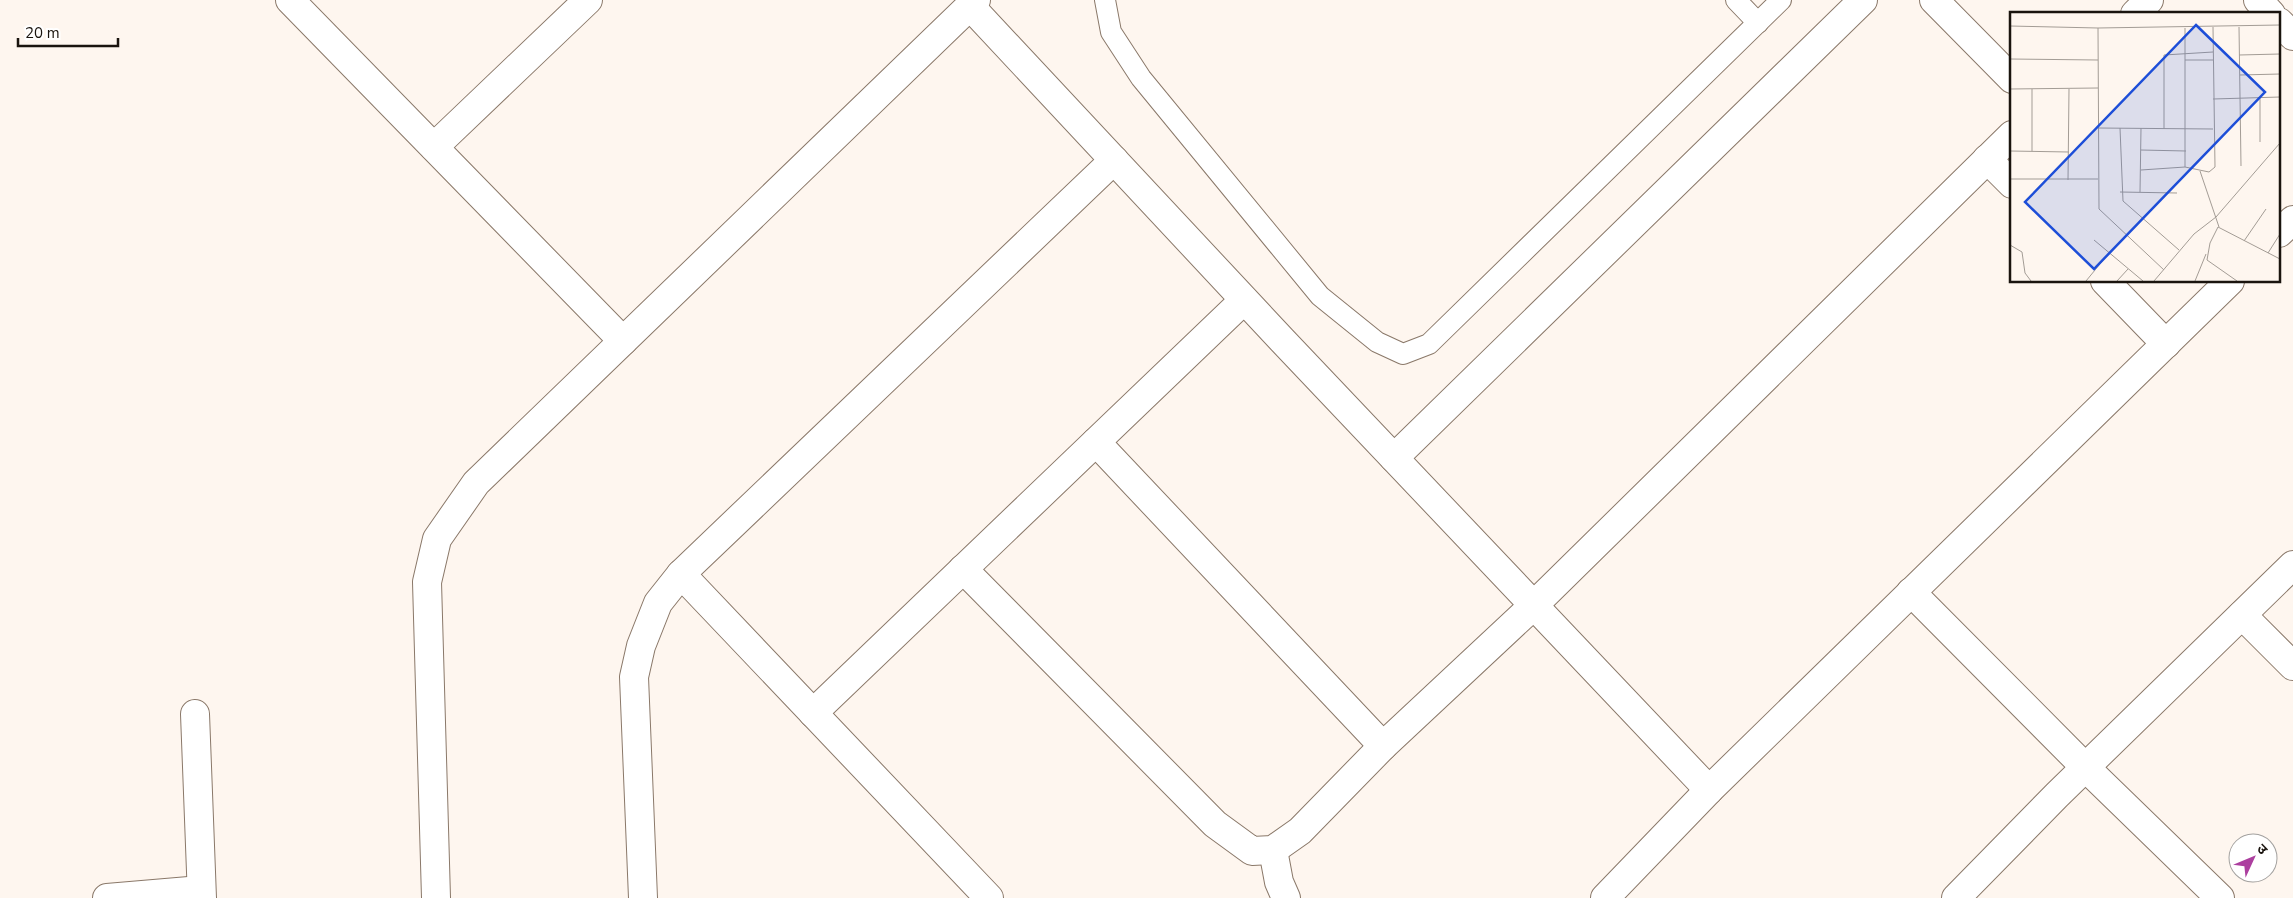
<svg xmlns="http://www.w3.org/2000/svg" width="2293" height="898" font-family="'Nunito Sans','Noto Sans Devanagari',sans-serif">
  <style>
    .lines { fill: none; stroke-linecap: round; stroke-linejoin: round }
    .lane-casing { stroke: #8a7869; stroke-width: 22 }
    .street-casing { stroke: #8a7869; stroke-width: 30 }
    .lane { stroke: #fff; stroke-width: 20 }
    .street { stroke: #fff; stroke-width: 28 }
    .inset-road { fill: none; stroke: #a39c95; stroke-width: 1 }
    .view { fill: #1d4ed8; fill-opacity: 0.15; stroke: #1d4ed8; stroke-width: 2.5 }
    .inset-edge { fill: none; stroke: #1a140e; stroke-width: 2.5 }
  </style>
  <rect width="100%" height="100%" fill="#fef6ef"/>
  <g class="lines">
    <defs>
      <g id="lane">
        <polyline points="1105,0 1111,32 1141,78 1320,296 1377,342 1403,354 1429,344 1781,0"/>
        <polyline points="1736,0 1758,23"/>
      </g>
      <g id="street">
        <polyline points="290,0 623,341"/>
        <polyline points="1934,0 2012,79"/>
        <polyline points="2258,0 2271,14"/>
        <polyline points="970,6 1282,340 1709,790"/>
        <polyline points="2135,14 2149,0"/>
        <polyline points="2279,22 2293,36"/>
        <polyline points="434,147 588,0"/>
        <polyline points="1987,159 2012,184"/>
        <polyline points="2279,233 2293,220"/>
        <polyline points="2105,281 2166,344"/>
        <polyline points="1096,442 1383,746"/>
        <polyline points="1394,458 1863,0"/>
        <polyline points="963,569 1215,824 1252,851 1273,850 1300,831 1383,746 1534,605 2012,135"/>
        <polyline points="681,574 989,898"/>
        <polyline points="1911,592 2085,767 2220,898"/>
        <polyline points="2242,615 2293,666"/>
        <polyline points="813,713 1244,300"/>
        <polyline points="195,714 202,898"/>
        <polyline points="1273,850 1279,882 1286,898"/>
        <polyline points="107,898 201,890"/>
        <polyline points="436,898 427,582 437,539 476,483 976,0"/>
        <polyline points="643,898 634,677 641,646 658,603 681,574 1114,160"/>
        <polyline points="1605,898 1709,790 2230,281"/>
        <polyline points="1956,898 2057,795 2293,565"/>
      </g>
    </defs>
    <use href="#lane" class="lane-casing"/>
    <use href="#street" class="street-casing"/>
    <use href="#lane" class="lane"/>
    <use href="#street" class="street"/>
  </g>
  <g transform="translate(2010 12)">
    <rect width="270" height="270" fill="#fef6ef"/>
    <path class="inset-road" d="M0 14 88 16 270 13M229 15 231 154M88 16 89 197 154 258M229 43 270 42M0 47 88 48M175 48H203M230 63 270 62M0 77 88 76M22 77V139M203 87 270 85M88 116 203 117M110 116 113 189 169 238M154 117V43L203 40M250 130V86M131 138 176 139M0 139 59 140M175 155 199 160 205 155 203 15M131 158 175 155V16M190 159 209 215M0 167H88M58 168 59 77M110 180 167 181M130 180 131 116M84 228 133 269M234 229 256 197M0 233 12 240 15 261 21 269M258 241 270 222M76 269 99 241M107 269 118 257M144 269 184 222 206 205 270 131M185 269 196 242M227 269 197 248 200 231 208 215 270 247"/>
    <path class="view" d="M186 13 255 80 84 257 15 190Z"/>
    <rect width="270" height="270" class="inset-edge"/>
  </g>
  <g transform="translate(2253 858) rotate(46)"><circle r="24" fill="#ffffff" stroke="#a3a19f"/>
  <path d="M0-4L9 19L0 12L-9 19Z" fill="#ac3f9f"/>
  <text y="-8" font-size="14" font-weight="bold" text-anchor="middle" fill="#1a140e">उ</text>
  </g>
  <path d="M18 38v8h100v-8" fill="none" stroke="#1a140e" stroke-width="2.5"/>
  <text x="25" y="38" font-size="15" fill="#1a140e" stroke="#ffffff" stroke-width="4" paint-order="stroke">20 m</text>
</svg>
